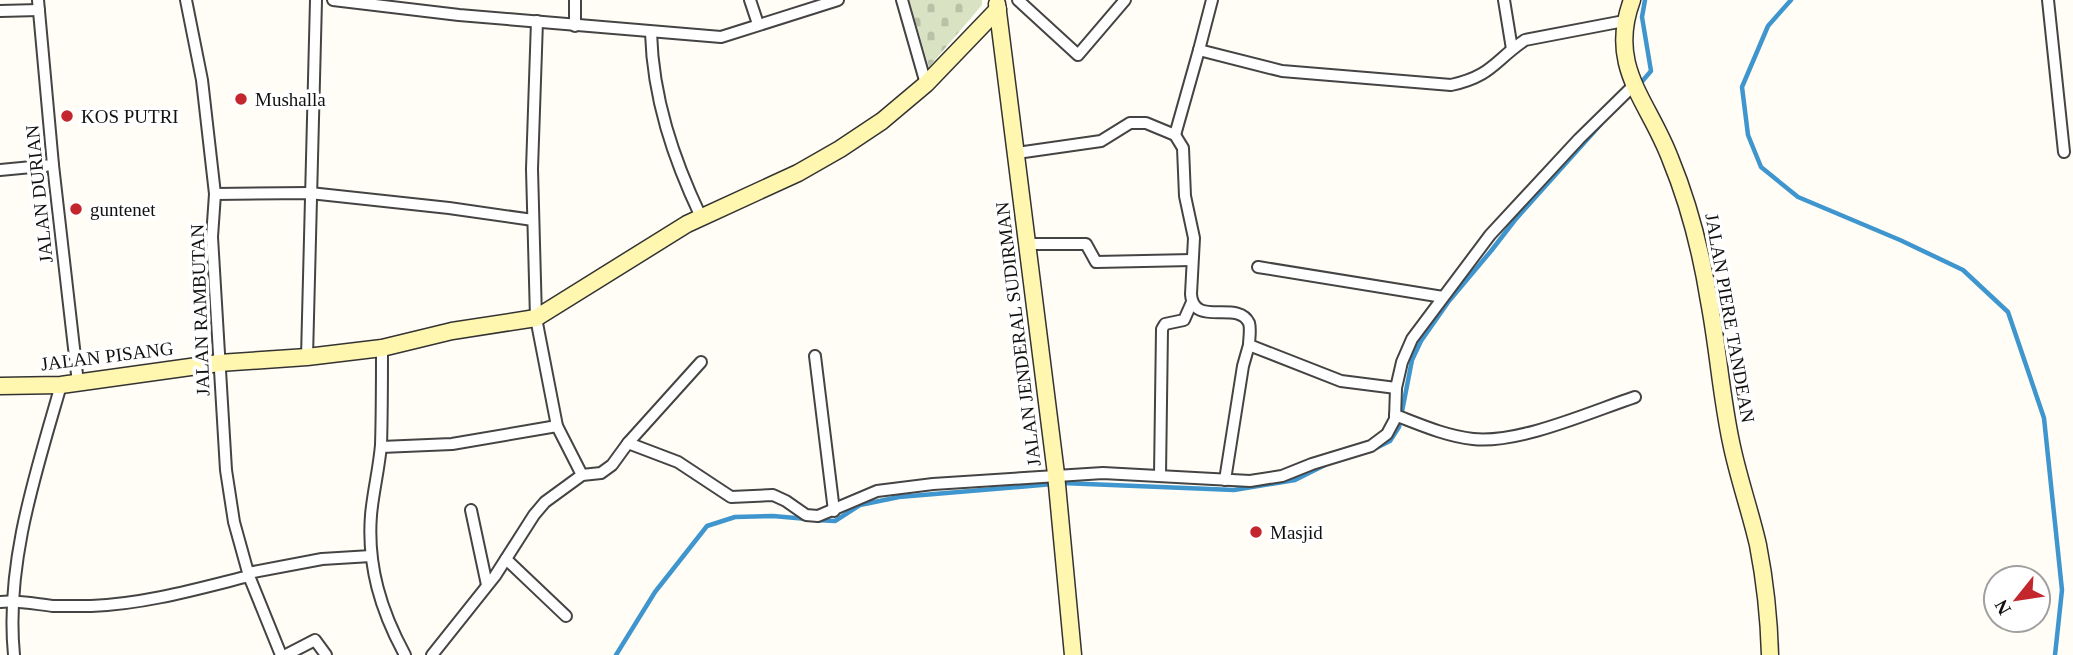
<svg xmlns="http://www.w3.org/2000/svg" width="2073" height="655" font-family="'Times New Roman',serif">
  <style>
    .cemetery { fill: url(#cemetery-stones) }
    .lines { fill: none; stroke-linecap: round; stroke-linejoin: round }
    .stream { stroke: #3f96cf; stroke-width: 4.5 }
    .street-casing { stroke: #444; stroke-width: 14 }
    .secondary-casing { stroke: #333; stroke-width: 19 }
    .street { stroke: #fff; stroke-width: 10 }
    .secondary { stroke: #fff6b0; stroke-width: 16 }
    .poi-dot { fill: #c4262e; stroke: #fff; stroke-width: 2.5 }
    .labels { text-anchor: middle; dominant-baseline: central; stroke-width: 7; stroke-linejoin: round; paint-order: stroke }
    .poi-label { font-size: 19px; fill: #111; stroke: #fff; text-anchor: start }
    .street-label { font-size: 19px; fill: #111; stroke: #fff }
  </style>
  <defs>
    <pattern id="cemetery-stones" width="16" height="16" patternUnits="userSpaceOnUse" patternTransform="scale(1.75)"><rect width="16" height="16" fill="#d9e3c4"/><path d="M2 7V4a2 2 0 0 1 4 0v3zM10 15v-3a2 2 0 0 1 4 0v3z" fill="#b9c2a7"/></pattern>
  </defs>
  <rect width="100%" height="100%" fill="#fffdf5"/>
  <polygon class="cemetery" points="909,0 982,0 982,5 929,67"/>
  <g class="lines">
    <g class="stream">
      <polyline points="1791,0 1768,26 1742,87 1748,135 1761,167 1798,197 1900,240 1963,270 2008,312 2044,418 2062,590 2055,655"/>
      <polyline points="1639,85 1651,71 1642,17 1645,0"/>
      <polyline points="1376,448 1390,441 1399,427 1412,360 1421,341 1449,301 1491,251 1515,220 1601,124"/>
      <polyline points="1062,483 1234,490 1295,480 1325,465"/>
      <polyline points="816,520 835,521 860,505 899,497 1053,484"/>
      <polyline points="616,655 655,592 707,526 735,517 773,516 807,519"/>
    </g>
    <defs>
      <g id="street">
        <polyline points="38,0 53,165 78,383"/>
        <polyline points="186,0 202,80 215,194 212,237 226,470 234,522 249,576 281,655"/>
        <polyline points="333,0 459,15 721,37 838,0"/>
        <polyline points="575,0 575,26"/>
        <polyline points="750,0 758,24"/>
        <polyline points="902,0 926,84"/>
        <polyline points="1018,0 1078,55 1125,0"/>
        <polyline points="1504,0 1512,49"/>
        <polyline points="2048,0 2064,152"/>
        <polyline points="0,11 39,10"/>
        <polyline points="537,21 532,169 536,318 557,426 582,475"/>
        <path d="M651 33C653 98 673 158 701 217"/>
        <polyline points="1199,50 1212,0"/>
        <path d="M1175 135 1199 50 1282 71 1451 85C1492 76 1494 61 1525 40L1624 21"/>
        <path d="M1017 153 1101 141 1130 123H1146L1175 135 1183 148 1185 196 1194 238 1191 294C1193 328 1238 299 1249 323 1251 329 1249 339 1249 345L1341 381 1396 388"/>
        <polyline points="0,170 53,165"/>
        <polyline points="215,194 310,193 449,208 533,220"/>
        <polyline points="1028,244 1086,244 1096,262 1192,260"/>
        <polyline points="1258,267 1443,297"/>
        <path d="M382 348C382 380 382 413 381 445 379 469 373 492 371 515 367 566 381 611 405 655"/>
        <polyline points="815,356 834,511"/>
        <polyline points="307,357 316,0"/>
        <path d="M1395 415C1421 425 1446 436 1473 439 1519 444 1590 412 1635 397"/>
        <polyline points="628,443 701,362"/>
        <polyline points="381,447 452,444 557,426"/>
        <polyline points="1160,475 1162,329 1165,324 1184,320 1192,302"/>
        <polyline points="1225,480 1243,366 1249,345"/>
        <polyline points="471,510 487,585"/>
        <polyline points="506,559 566,616"/>
        <polyline points="248,573 322,559 371,556"/>
        <path d="M0 602C18 600 35 604 53 606 66 606 79 606 91 606 145 604 197 589 249 576"/>
        <path d="M14 655C5 564 36 472 61 385"/>
        <polyline points="286,655 315,640 326,655"/>
        <polyline points="432,655 495,576 534,515 545,502 582,475 601,473 612,465 628,443 678,462 731,497 773,495 786,501 806,515 818,516 877,491 933,484 1103,473 1250,481 1282,476 1312,464 1371,446 1387,434 1395,419 1396,388 1402,362 1412,339 1490,235 1579,139 1633,86"/>
      </g>
      <g id="secondary">
        <path d="M1632 0C1607 67 1648 100 1670 158 1689 204 1701 251 1709 301 1718 348 1721 395 1731 442 1738 477 1750 510 1758 545 1765 581 1769 618 1770 655"/>
        <polyline points="997,4 1056,474 1073,655"/>
        <polyline points="0,386 61,385 219,363 307,357 382,348 452,331 536,318 687,224 798,173 840,149 882,121 926,84 998,9"/>
      </g>
    </defs>
    <use href="#street" class="street-casing"/>
    <use href="#secondary" class="secondary-casing"/>
    <use href="#street" class="street"/>
    <use href="#secondary" class="secondary"/>
  </g>
  <g class="poi-dot">
    <circle cx="241" cy="99" r="7"/>
    <circle cx="67" cy="116" r="7"/>
    <circle cx="76" cy="209" r="7"/>
    <circle cx="1256" cy="532" r="7"/>
  </g>
  <g class="labels">
    <g class="poi-label">
      <text x="255" y="99">Mushalla</text>
      <text x="81" y="116">KOS PUTRI</text>
      <text x="90" y="209">guntenet</text>
      <text x="1270" y="532">Masjid</text>
    </g>
    <g class="street-label">
      <text transform="translate(39 194) rotate(-96)">JALAN DURIAN</text>
      <text transform="translate(200 310) rotate(-92)">JALAN RAMBUTAN</text>
      <text transform="translate(1730 318) rotate(80)">JALAN PIERE TANDEAN</text>
      <text transform="translate(1018 334) rotate(-97)">JALAN JENDERAL SUDIRMAN</text>
      <text transform="translate(107 356) rotate(-7)">JALAN PISANG</text>
    </g>
  </g>
  <g transform="translate(2017 599) rotate(240)"><circle r="33" fill="#ffffff" stroke="#a0a0a0" stroke-width="2"/>
  <path d="M0-5L12 26L0 18L-12 26Z" fill="#c4262e"/>
  <text y="-10" font-size="19" font-weight="bold" text-anchor="middle" fill="#111111">N</text>
  </g>
</svg>
